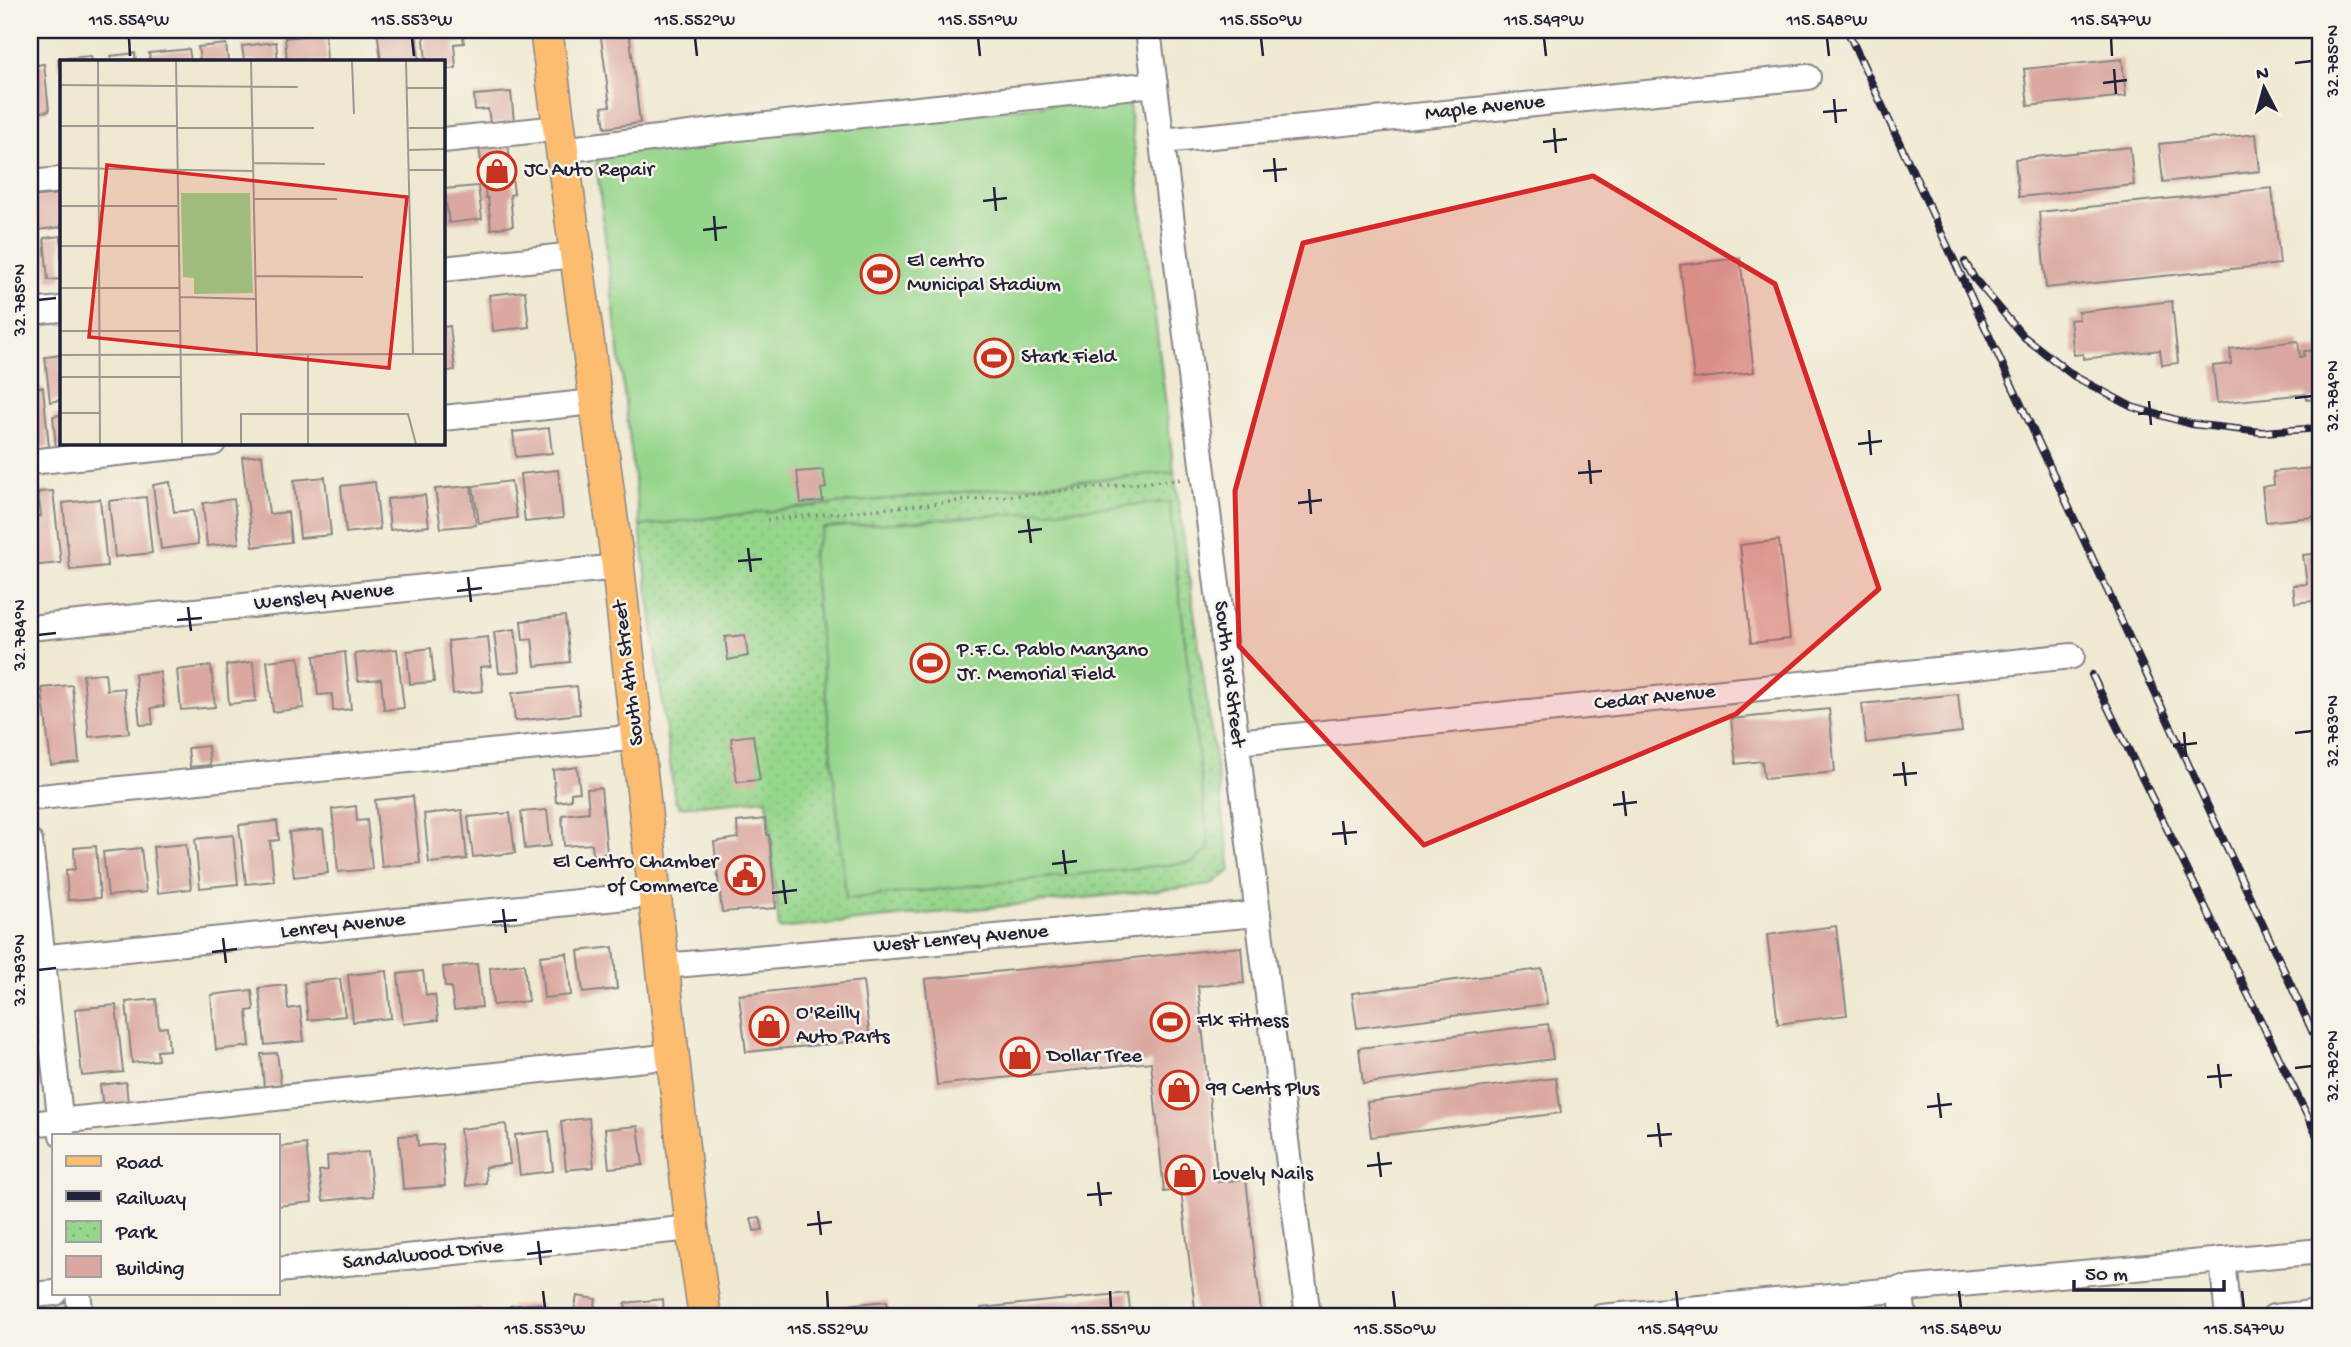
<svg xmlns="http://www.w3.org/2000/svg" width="2351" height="1347" font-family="'Gochi Hand',sans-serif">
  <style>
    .park { fill: url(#park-dots); stroke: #5c7c64; stroke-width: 2 }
    .garden { fill: #96d68c; stroke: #5c7c64; stroke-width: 2 }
    .building { fill: #daa8a0 }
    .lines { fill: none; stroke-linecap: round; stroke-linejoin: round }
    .minor-casing { stroke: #888686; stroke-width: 28 }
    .major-casing { stroke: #888686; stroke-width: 35 }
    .path { stroke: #888686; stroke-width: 3.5; stroke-dasharray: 2 5; stroke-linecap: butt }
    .minor { stroke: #fff; stroke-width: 24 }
    .major { stroke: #fcbd6f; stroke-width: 32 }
    .rail-casing { stroke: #22223b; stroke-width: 8 }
    .rail { stroke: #f7f3e8; stroke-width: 5; stroke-dasharray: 16; stroke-linecap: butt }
    .marked { fill: #d62828; fill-opacity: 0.2; stroke: #d62828; stroke-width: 5; stroke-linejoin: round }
    .ticks { fill: none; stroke: #22223b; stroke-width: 2.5 }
    .labels { text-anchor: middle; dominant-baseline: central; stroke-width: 5; stroke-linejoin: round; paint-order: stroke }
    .street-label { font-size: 21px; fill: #22223b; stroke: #f7f3e8 }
    .poi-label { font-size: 21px; fill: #22223b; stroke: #f7f3e8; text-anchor: start }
    .inset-road { fill: none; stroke: #9d9995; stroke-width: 2 }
    .view { fill: #d62828; fill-opacity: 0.15; stroke: #d62828; stroke-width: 3.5 }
    .inset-edge { fill: none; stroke: #22223b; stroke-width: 3.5 }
    .neatline { fill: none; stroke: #22223b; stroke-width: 2.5 }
    .ticks-label { font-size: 18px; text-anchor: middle; fill: #22223b }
  </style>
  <defs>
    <pattern id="park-dots" width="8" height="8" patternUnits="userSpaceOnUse" patternTransform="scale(1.75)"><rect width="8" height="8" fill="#96d68c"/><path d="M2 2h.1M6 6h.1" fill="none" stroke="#81b77a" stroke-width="1.8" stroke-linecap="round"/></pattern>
  </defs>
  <rect width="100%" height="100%" fill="#f7f3e8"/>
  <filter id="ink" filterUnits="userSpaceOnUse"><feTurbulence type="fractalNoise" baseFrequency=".0143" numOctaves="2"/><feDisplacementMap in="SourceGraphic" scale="14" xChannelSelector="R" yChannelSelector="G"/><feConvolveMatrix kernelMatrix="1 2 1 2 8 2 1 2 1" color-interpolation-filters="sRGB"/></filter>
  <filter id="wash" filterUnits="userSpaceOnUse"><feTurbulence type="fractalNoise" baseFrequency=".00686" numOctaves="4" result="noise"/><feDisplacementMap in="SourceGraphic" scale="28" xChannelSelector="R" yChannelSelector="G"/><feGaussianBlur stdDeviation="1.57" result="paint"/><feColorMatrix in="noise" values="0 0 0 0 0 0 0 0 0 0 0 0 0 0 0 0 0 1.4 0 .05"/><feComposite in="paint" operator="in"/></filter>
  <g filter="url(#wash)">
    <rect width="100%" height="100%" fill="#efe9d1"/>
    <polygon class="park" points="1174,472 1231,870 1211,885 779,929 767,799 679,807 678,802 675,802 640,526 823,505"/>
    <g class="garden">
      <polygon points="1128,96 1174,472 823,505 640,526 595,153"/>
      <polygon points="1169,502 1209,849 1193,862 846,899 812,554 824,528"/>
    </g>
    <g id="blocks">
      <g class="building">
        <polygon points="377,30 416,30 419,61 381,61"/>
        <polygon points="423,30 462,30 464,43 454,44 456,68 443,70 443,61 426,61"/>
        <polygon points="600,30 629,30 640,123 605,128 602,107 610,106"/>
        <polygon points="325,33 327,61 287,61 285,38"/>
        <polygon points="276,42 278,61 244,61 242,46"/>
        <polygon points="226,44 228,61 200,61 198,47"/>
        <polygon points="189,49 191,61 150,61 149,53"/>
        <polygon points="135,53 136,61 111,61 111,56"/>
        <polygon points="91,56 92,61 61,61 61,67 59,67 58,59"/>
        <polygon points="2122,59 2126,96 2028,106 2024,69"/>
        <polygon points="44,64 49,111 30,113 30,66"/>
        <polygon points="511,92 514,121 490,123 488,109 475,110 474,95"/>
        <polygon points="2256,134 2260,171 2163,182 2159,144"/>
        <polygon points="508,144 514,194 510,195 513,226 491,229 488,198 486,198 479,147"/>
        <polygon points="2130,147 2134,185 2019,197 2015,159"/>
        <polygon points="478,186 482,219 449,223 444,189"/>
        <polygon points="2272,188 2280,264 2046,288 2039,212"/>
        <polygon points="61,194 61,227 38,230 36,216 30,217 30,197"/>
        <polygon points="30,236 34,236 36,253 30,253"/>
        <polygon points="61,236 61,279 48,280 44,238"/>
        <polygon points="1740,258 1754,372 1694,379 1680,265"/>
        <polygon points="525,291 529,327 493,331 489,295"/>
        <polygon points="2172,301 2178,363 2162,365 2160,350 2083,359 2083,354 2074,355 2070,320 2079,319 2078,312"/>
        <polygon points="450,326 455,370 443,372 443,327"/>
        <polygon points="2298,341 2300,357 2304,356 2304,351 2318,350 2321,398 2307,400 2306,394 2217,403 2213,366 2231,364 2230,349"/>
        <polygon points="61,355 61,400 50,402 45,357"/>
        <polygon points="43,387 49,447 30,449 30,388"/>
        <polygon points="61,415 61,443 86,443 86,445 56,448 53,416"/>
        <polygon points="549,428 552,453 516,457 513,432"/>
        <polygon points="262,455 269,514 288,512 291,542 253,547 242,457"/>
        <polygon points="2321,467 2321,516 2266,522 2262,487 2274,485 2273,472"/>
        <polygon points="558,470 563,518 525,522 520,474"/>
        <polygon points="823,470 826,488 821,489 823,501 801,503 797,472"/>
        <polygon points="325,477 331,535 300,538 294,480"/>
        <polygon points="511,481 517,518 479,523 473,486"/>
        <polygon points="170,482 174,512 193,510 198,544 161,549 153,485"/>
        <polygon points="375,482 380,529 346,533 341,486"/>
        <polygon points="471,486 476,525 441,528 435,489"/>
        <polygon points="53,491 61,563 30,566 30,517 41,516 38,492"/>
        <polygon points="425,495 429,526 390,530 387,499"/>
        <polygon points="146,497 152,553 115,557 109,501"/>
        <polygon points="100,499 107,566 70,570 63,503"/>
        <polygon points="234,499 239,543 207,546 203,503"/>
        <polygon points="1779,540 1790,639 1751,643 1740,545"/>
        <polygon points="2321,553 2321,600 2295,603 2293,585 2307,584 2303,555"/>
        <polygon points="565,616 570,662 535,666 532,639 523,640 521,621"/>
        <polygon points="515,629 520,671 499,673 494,632"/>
        <polygon points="745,635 748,656 728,660 725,637"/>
        <polygon points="488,637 491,666 480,667 483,691 453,694 448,641"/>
        <polygon points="431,648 434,682 410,684 407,651"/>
        <polygon points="397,649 404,708 384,710 381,679 358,681 355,654"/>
        <polygon points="345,652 351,709 333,711 332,694 318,695 314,656"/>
        <polygon points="299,657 304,708 273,712 267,661"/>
        <polygon points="253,662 256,701 229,704 226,665"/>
        <polygon points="211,666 215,707 181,710 177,670"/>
        <polygon points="160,672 164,706 151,708 153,724 140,725 135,674"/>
        <polygon points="105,673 107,690 124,688 129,733 89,737 83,675"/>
        <polygon points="72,685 79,762 51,765 42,688"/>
        <polygon points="577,686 580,714 515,721 512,693"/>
        <polygon points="1958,694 1962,732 1866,743 1862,704"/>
        <polygon points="1829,709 1835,772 1764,779 1762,761 1736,764 1731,719"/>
        <polygon points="753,735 760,780 737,782 731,738"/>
        <polygon points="208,746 210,765 190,767 188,748"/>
        <polygon points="577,767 580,792 571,793 571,800 556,802 553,770"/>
        <polygon points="601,788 607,853 593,855 592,844 564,846 562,815 589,812 587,789"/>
        <polygon points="413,796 420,863 382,867 375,800"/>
        <polygon points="356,806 357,821 367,820 372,869 338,872 332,809"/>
        <polygon points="462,810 467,859 429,863 424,814"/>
        <polygon points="547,810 551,846 525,849 521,812"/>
        <polygon points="510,813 515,853 473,857 468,817"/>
        <polygon points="765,819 767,835 769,835 776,908 722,912 714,842 738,838 737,822"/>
        <polygon points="277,821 279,840 270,841 274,881 246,884 239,825"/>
        <polygon points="323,829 328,873 294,877 289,832"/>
        <polygon points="233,835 238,884 200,888 195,839"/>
        <polygon points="186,844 191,889 158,893 153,847"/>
        <polygon points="96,846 100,898 68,900 66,870 75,869 74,848"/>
        <polygon points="141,848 146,892 108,896 103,852"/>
        <polygon points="1836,926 1847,1015 1778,1024 1767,935"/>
        <polygon points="613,947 617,989 583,993 578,951"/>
        <polygon points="1241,947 1244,983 1198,986 1218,1182 1246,1179 1261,1312 1221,1317 1196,1317 1181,1190 1164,1192 1151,1062 937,1085 925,979"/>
        <polygon points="567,953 571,995 544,998 540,956"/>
        <polygon points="477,964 482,1007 454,1010 451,987 445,987 443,967"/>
        <polygon points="524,964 528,1001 493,1005 490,968"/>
        <polygon points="1542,969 1547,1004 1357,1028 1352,993"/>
        <polygon points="387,971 391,1018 353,1022 348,975"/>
        <polygon points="423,971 426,995 435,995 438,1020 403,1024 398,974"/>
        <polygon points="340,979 345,1016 308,1020 304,983"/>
        <polygon points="863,981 870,1040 746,1052 739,995"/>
        <polygon points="286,985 288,1009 300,1007 304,1041 265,1045 259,988"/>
        <polygon points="252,990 254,1010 247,1011 250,1046 216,1050 211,995"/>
        <polygon points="156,999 159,1028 167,1027 169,1050 157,1051 158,1060 132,1063 126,1002"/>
        <polygon points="116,1005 123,1072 82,1076 75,1009"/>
        <polygon points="1548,1024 1553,1059 1363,1084 1359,1048"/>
        <polygon points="277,1053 281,1085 264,1087 261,1054"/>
        <polygon points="1556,1078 1561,1113 1371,1137 1367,1102"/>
        <polygon points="126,1082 128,1104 103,1107 100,1085"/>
        <polygon points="589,1118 594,1167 566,1170 561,1121"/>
        <polygon points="506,1124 510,1164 485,1167 486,1183 466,1186 460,1129"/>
        <polygon points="638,1126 643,1165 609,1168 605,1129"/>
        <polygon points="549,1131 553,1171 520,1175 515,1135"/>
        <polygon points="417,1135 418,1146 442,1144 445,1186 403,1189 399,1136"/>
        <polygon points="306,1144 312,1202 278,1206 278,1147"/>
        <polygon points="368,1152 373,1196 323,1201 319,1171 328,1170 327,1156"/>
        <polygon points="760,1217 763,1230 754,1231 751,1218"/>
        <polygon points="1128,1293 1131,1317 982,1317 981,1308"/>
        <polygon points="577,1296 596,1299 593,1317 573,1317"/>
        <polygon points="663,1299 664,1317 627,1317 625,1303"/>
        <polygon points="887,1301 890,1317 773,1317 772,1314 837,1308 837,1306"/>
        <polygon points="541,1303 542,1317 511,1317 510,1306"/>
        <polygon points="429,1308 430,1317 397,1317 397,1312"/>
        <polygon points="481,1308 482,1317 439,1317 439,1312"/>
        <polygon points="385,1313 386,1317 360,1317 360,1315"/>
      </g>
    </g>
  </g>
  <g filter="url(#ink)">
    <use href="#blocks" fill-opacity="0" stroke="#888686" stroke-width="2"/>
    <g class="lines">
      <defs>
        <g id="minor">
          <polyline points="1148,30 1308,1317"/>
          <polyline points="443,140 559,128"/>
          <polyline points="1162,141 1808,77"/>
          <polyline points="562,150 738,128 1155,84"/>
          <polyline points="30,183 61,180"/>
          <polyline points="443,269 575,255"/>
          <polyline points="30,312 61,309"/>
          <polyline points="443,418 594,402"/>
          <polyline points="30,462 213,443"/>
          <polyline points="30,628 618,567"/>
          <polyline points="1237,742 2072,656"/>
          <polyline points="30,798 638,737"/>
          <polyline points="30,842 62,1135"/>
          <polyline points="30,959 655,894"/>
          <polyline points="664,966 1258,914"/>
          <polyline points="30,1124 674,1056"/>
          <polyline points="2222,1260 2228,1317"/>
          <polyline points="278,1270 692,1228"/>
          <polyline points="1900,1289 1904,1317"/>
          <polyline points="78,1293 81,1317"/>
          <polyline points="30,1295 55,1293"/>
          <polyline points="1601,1317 2321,1251"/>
          <polyline points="2274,1317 2321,1312"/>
        </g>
        <polyline id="major" points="546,30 618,567 692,1228 705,1317"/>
      </defs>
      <use href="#minor" class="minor-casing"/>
      <use href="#major" class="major-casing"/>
      <polyline class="path" points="767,520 1183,479"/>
      <use href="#minor" class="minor"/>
      <use href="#major" class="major"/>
      <defs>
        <g id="rail">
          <polyline points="1847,30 2321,1050"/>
          <polyline points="1965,262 1974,278 2023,336 2074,376 2132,407 2191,424 2262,432 2321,428"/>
          <polyline points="2092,675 2321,1144"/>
        </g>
      </defs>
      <use href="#rail" class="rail-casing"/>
      <use href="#rail" class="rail"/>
    </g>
  </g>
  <path class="marked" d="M1593 176 1775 284 1879 589 1736 714 1424 845 1239 646 1235 491 1303 243Z"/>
  <path class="ticks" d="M129 38 130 56M412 38 414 56M695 38 697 56M978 38 980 56M1261 38 1263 56M1544 38 1546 56M1827 38 1829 56M2111 38 2112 56M2295 63 2312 61M2114 69 2116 94M2103 83 2127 80M1834 99 1836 123M1823 112 1847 110M1554 128 1556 153M1543 142 1567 139M1274 158 1276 182M1263 171 1287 169M994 187 996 211M983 201 1007 198M714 216 716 241M703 230 727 227M38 300 56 298M2295 398 2312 396M2149 401 2151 425M2138 414 2162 412M1869 430 1871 455M1858 444 1882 441M1589 460 1591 484M1578 473 1602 471M1309 489 1311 514M1298 503 1322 500M1028 519 1031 543M1018 532 1042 529M748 548 751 572M738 561 762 559M468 577 471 602M457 591 482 588M188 607 191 631M177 620 202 618M38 635 56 633M2184 732 2186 757M2295 733 2312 731M2173 746 2197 743M1903 762 1906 786M1893 775 1917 773M1623 791 1626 816M1613 805 1637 802M1343 821 1346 845M1332 834 1357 832M1063 850 1066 874M1052 864 1077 861M783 880 786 904M772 893 797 890M503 909 506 933M492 922 517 920M223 938 226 963M212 952 237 949M38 970 56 968M2218 1064 2221 1088M2295 1068 2312 1066M2207 1077 2232 1075M1938 1093 1941 1118M1927 1107 1952 1104M1658 1123 1661 1147M1647 1136 1672 1134M1378 1152 1381 1177M1367 1166 1392 1163M1098 1182 1101 1206M1087 1195 1112 1193M818 1211 821 1235M807 1225 832 1222M538 1241 541 1265M527 1254 552 1251M543 1291 545 1308M827 1291 828 1308M1110 1291 1111 1308M1393 1291 1395 1308M1676 1291 1678 1308M1959 1291 1961 1308M2242 1291 2244 1308"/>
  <defs>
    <symbol id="shop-ring" viewBox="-11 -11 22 22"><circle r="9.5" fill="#f7f3e8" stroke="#c8321e" stroke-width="1.5"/><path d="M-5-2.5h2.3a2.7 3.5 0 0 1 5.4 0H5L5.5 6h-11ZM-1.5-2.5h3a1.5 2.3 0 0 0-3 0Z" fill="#c8321e"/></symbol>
    <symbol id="stadium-ring" viewBox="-11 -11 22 22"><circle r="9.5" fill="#f7f3e8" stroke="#c8321e" stroke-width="1.5"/><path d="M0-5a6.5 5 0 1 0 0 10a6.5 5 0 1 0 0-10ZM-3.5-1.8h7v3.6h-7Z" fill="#c8321e"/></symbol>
    <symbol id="civic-ring" viewBox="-11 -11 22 22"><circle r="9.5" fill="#f7f3e8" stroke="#c8321e" stroke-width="1.5"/><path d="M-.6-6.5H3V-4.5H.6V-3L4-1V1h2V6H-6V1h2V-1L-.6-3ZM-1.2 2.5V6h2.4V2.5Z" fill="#c8321e"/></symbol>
  </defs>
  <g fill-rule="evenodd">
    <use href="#shop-ring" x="475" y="149" width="44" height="44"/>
    <use href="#stadium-ring" x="858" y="252" width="44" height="44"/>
    <use href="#stadium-ring" x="972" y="336" width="44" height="44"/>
    <use href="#stadium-ring" x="908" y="641" width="44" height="44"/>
    <use href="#civic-ring" x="723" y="853" width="44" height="44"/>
    <use href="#stadium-ring" x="1148" y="1000" width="44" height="44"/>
    <use href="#shop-ring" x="747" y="1004" width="44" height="44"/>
    <use href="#shop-ring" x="998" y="1035" width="44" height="44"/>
    <use href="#shop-ring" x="1157" y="1068" width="44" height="44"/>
    <use href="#shop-ring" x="1163" y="1153" width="44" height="44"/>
  </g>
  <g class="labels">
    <g class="street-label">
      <text transform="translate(1485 109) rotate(-6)">Maple Avenue</text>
      <text transform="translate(324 598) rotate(-6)">Wensley Avenue</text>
      <text transform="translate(630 673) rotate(-97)">South 4th Street</text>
      <text transform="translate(1228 674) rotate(83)">South 3rd Street</text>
      <text transform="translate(1655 699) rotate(-6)">Cedar Avenue</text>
      <text transform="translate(343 927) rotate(-6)">Lenrey Avenue</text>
      <text transform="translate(961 940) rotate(-5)">West Lenrey Avenue</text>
      <text transform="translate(423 1256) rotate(-6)">Sandalwood Drive</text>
    </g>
    <g class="poi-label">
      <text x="524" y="171">JC Auto Repair</text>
      <text x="907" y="262">El centro<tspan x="907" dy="24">Municipal Stadium</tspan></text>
      <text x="1021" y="358">Stark Field</text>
      <text x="957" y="651">P.F.C. Pablo Manzano<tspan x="957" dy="24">Jr. Memorial Field</tspan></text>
      <text x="718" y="863" text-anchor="end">El Centro Chamber<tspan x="718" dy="24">of Commerce</tspan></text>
      <text x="796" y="1014">O'Reilly<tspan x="796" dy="24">Auto Parts</tspan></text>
      <text x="1197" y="1022">Flx Fitness</text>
      <text x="1047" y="1057">Dollar Tree</text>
      <text x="1206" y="1090">99 Cents Plus</text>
      <text x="1212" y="1175">Lovely Nails</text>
    </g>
  </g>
  <g transform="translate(60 60)">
    <rect width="385" height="385" fill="#efe9d1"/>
    <path d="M122 181H191L193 233 134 234V218L123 217Z" fill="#96d68c"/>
    <path d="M121 133H190L191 181H122ZM145 184 190 185V230L143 231Z" fill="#96d68c"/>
    <path class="inset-road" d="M38 1 40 384M116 1 122 384M191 1 197 295M292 1 294 54M346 1 353 294M0 25 238 27M346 28H385M0 66H116M117 68H254M348 68H385M348 90 385 89M193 103 265 104M0 108 193 111M348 110H385M194 139H277M0 146H117M0 186H119M195 216 303 217M0 228H119M119 237 195 239M0 271H119M0 295 385 294M0 317H121M0 353H39M181 384V354H348L356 384M248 384V295"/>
    <path class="view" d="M47 105 347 137 329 308 29 277Z"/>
    <rect width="385" height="385" class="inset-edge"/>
  </g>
  <rect width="2351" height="1347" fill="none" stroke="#f7f3e8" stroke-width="77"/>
  <rect x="52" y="1134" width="228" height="161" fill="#f7f3e8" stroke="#a29fa3" stroke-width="2"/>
  <rect x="66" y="1156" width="35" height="10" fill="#fcbd6f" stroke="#a29fa3" stroke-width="2"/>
  <text x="116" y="1168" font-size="21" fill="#22223b">Road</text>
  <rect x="66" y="1191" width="35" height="10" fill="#22223b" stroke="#a29fa3" stroke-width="2"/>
  <text x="116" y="1204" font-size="21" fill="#22223b">Railway</text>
  <rect x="66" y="1221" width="35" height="21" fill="url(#park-dots)" stroke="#a29fa3" stroke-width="2"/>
  <text x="116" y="1238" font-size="21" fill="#22223b">Park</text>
  <rect x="66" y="1256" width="35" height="21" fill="#daa8a0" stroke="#a29fa3" stroke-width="2"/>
  <text x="116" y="1274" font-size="21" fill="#22223b">Building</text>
  <g transform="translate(2264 88) rotate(354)" stroke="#f7f3e8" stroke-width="5" paint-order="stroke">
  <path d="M0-5L12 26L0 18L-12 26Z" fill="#22223b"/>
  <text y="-10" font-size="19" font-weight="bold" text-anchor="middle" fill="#22223b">N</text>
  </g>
  <path d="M2074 1280v10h150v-10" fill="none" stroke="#22223b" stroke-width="3.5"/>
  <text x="2085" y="1280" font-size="21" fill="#22223b" stroke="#f7f3e8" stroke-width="5" paint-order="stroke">50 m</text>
  <rect x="38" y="38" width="2274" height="1270" class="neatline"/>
  <g class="ticks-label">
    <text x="129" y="25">115.554°W</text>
    <text x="412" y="25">115.553°W</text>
    <text x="695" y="25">115.552°W</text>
    <text x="978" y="25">115.551°W</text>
    <text x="1261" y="25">115.550°W</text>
    <text x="1544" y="25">115.549°W</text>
    <text x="1827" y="25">115.548°W</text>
    <text x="2111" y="25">115.547°W</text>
    <text transform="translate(2332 61) rotate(-90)" y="6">32.785°N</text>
    <text transform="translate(19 300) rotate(-90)" y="6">32.785°N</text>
    <text transform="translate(2332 396) rotate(-90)" y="6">32.784°N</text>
    <text transform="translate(19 635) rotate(-90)" y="6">32.784°N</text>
    <text transform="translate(2332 731) rotate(-90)" y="6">32.783°N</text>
    <text transform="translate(19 970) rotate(-90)" y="6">32.783°N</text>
    <text transform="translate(2332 1066) rotate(-90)" y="6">32.782°N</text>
    <text x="545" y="1334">115.553°W</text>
    <text x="828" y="1334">115.552°W</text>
    <text x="1111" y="1334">115.551°W</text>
    <text x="1395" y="1334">115.550°W</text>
    <text x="1678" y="1334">115.549°W</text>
    <text x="1961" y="1334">115.548°W</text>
    <text x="2244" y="1334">115.547°W</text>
  </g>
</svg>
